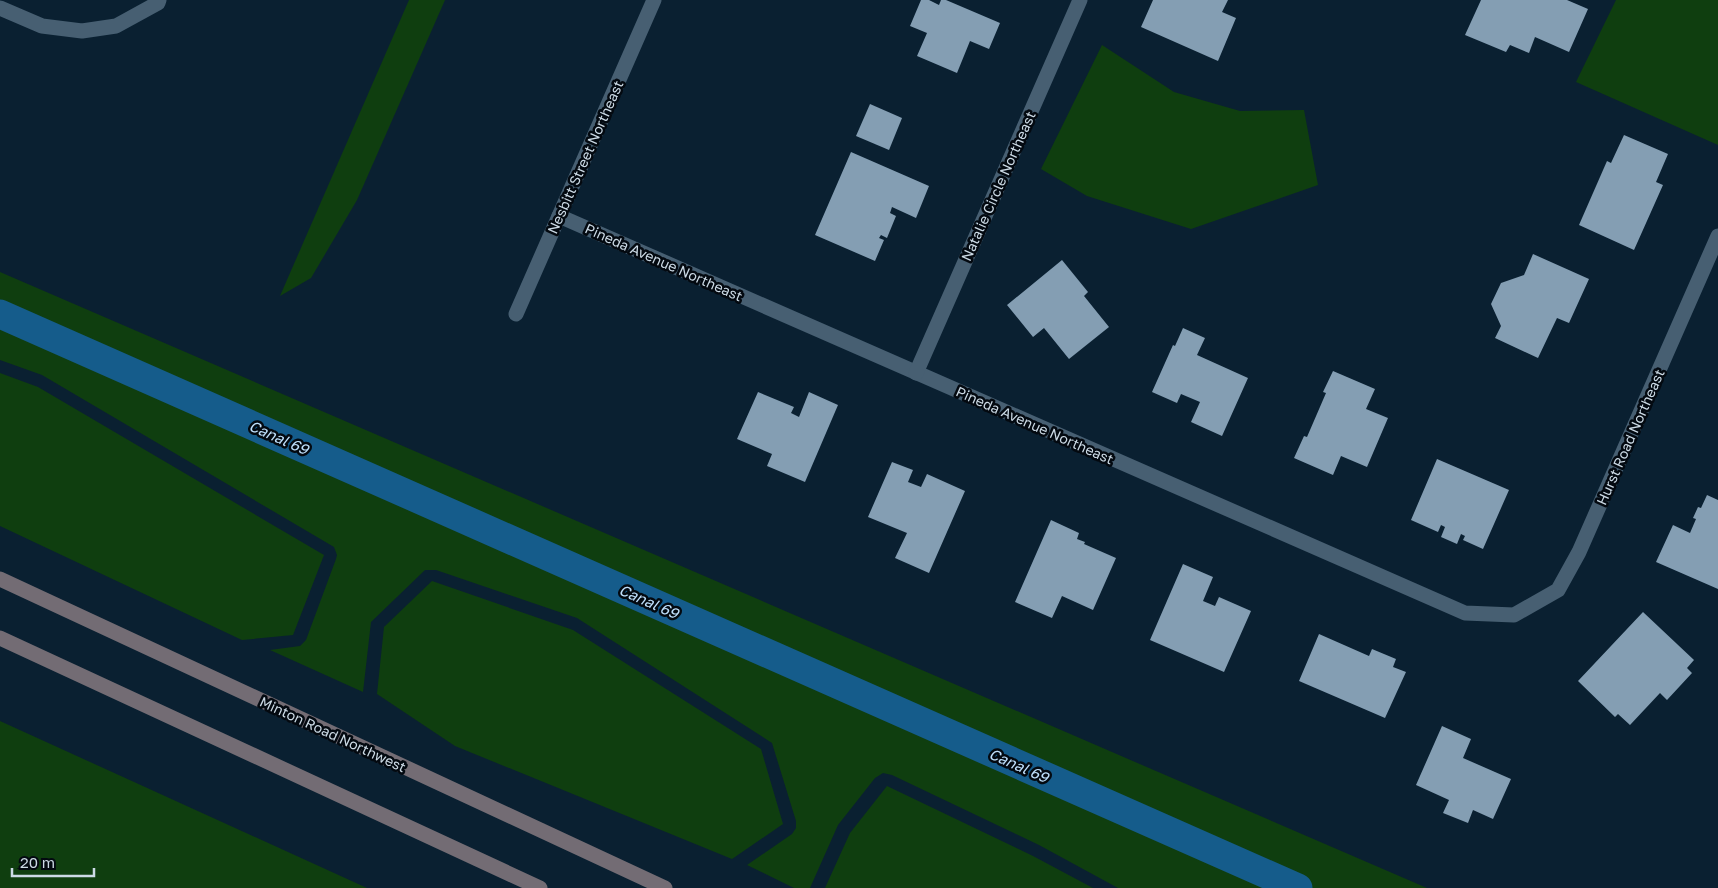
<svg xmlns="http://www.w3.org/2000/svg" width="1718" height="888" font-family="'Golos Text',sans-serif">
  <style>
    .green { fill: #0f3e0f }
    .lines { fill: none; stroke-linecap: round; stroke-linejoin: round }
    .canal { stroke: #155c8b; stroke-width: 29 }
    .building { fill: #849eb3 }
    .street { stroke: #475f72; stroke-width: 15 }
    .secondary { stroke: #736c74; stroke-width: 15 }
    .labels { text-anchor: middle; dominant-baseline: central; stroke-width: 5; stroke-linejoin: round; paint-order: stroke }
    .street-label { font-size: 14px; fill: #ccdae5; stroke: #030910 }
    .water-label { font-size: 15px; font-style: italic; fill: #bfe0fc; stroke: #030910 }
  </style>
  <rect width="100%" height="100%" fill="#0a2031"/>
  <g class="green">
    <polygon points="409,0 445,0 357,200 311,278 280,296"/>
    <polygon points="1616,0 1718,0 1718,145 1576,82"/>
    <polygon points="1102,45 1174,92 1240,111 1304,110 1318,185 1191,229 1087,196 1041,169"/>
    <polygon points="0,272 1427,888 1118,888 1039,845 892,775 883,773 875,778 838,825 810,888 794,888 747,865 792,834 796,828 796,821 772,743 577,618 436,570 425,570 371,622 363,692 270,650 300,646 306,640 336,559 337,555 334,547 42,375 0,360"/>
    <polygon points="0,373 38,387 324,555 293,635 242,640 0,526"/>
    <polygon points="432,581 573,630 761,749 783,824 732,859 455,746 377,694 384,627"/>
    <polygon points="0,721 367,888 0,888"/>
    <polygon points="887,786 1033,856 1093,888 825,888 850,833"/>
  </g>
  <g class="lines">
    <polyline class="canal" points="0,314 1298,888"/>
  </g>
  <g class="building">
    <polygon points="921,0 929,0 939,5 941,0 946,0 1000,23 989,49 970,41 957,73 917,56 927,33 910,26"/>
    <polygon points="1153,0 1228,0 1222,12 1236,18 1218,61 1141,27"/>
    <polygon points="1481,0 1567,0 1588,9 1569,52 1535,37 1529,53 1510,45 1506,52 1465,35"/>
    <polygon points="870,104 902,118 889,150 856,136"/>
    <polygon points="1624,135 1668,154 1656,182 1663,185 1634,250 1579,225 1607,161 1611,163"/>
    <polygon points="851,152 929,186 916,218 892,207 890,213 896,216 887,238 881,235 879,238 884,240 875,261 815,235"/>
    <polygon points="1533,254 1589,279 1569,323 1557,318 1538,358 1495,338 1501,326 1491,304 1501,283 1524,275"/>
    <polygon points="1062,260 1088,292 1084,296 1109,327 1069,359 1044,328 1033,337 1007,305"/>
    <polygon points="1183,328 1205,338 1197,355 1248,378 1222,436 1191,422 1200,402 1181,394 1177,403 1152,392 1173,345 1175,346"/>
    <polygon points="1333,371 1375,389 1366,409 1388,418 1367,467 1341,456 1333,475 1294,458 1304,436 1307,437 1326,393 1323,392"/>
    <polygon points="758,392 794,407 791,413 799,417 809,392 838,405 805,482 767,466 772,454 737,439"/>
    <polygon points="1437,459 1509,490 1483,549 1463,540 1465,536 1461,534 1457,544 1441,537 1445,527 1441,525 1438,532 1411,520"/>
    <polygon points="892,462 913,470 908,482 921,487 927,474 965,491 929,573 895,558 907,533 868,517"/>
    <polygon points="1707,495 1718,500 1718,589 1656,562 1673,525 1690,533 1696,519 1693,518 1698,507 1701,508"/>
    <polygon points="1051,520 1079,533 1077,539 1085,542 1084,544 1116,558 1093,610 1062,596 1052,618 1015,602"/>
    <polygon points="1183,564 1213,577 1203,601 1215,606 1219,597 1251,611 1224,672 1150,640"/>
    <polygon points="1643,612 1694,660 1687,668 1692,673 1667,700 1660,693 1630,725 1618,714 1615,717 1578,681"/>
    <polygon points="1319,634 1369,656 1372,649 1396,659 1393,667 1406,672 1385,718 1299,681"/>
    <polygon points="1442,726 1471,739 1463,758 1511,779 1493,819 1473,810 1468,823 1443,813 1449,800 1416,785"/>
  </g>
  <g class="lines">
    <g class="street">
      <polyline points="0,8 42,26 82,31 116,26 158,3 159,0"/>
      <polyline points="559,216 1465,613 1514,615 1558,590 1579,552 1718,236"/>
      <polyline points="516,314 654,0"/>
      <polyline points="916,373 1080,0"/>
    </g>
    <g class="secondary">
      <polyline points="0,579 665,888"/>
      <polyline points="0,638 540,888"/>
    </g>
  </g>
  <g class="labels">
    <g class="street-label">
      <text transform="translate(585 157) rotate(-66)">Nesbitt Street Northeast</text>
      <text transform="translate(998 186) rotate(-66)">Natalie Circle Northeast</text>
      <text transform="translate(664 262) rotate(24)">Pineda Avenue Northeast</text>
      <text transform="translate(1035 425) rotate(24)">Pineda Avenue Northeast</text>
      <text transform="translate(1630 437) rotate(-66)">Hurst Road Northeast</text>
      <text transform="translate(333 734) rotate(25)">Minton Road Northwest</text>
    </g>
    <g class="water-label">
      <text transform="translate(279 437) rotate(24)">Canal 69</text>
      <text transform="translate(649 601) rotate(24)">Canal 69</text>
      <text transform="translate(1019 765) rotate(24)">Canal 69</text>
    </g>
  </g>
  <path d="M12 868v8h82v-8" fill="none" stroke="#ccdae5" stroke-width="2.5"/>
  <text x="20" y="868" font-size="15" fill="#ccdae5" stroke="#030910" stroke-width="4" paint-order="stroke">20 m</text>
</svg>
